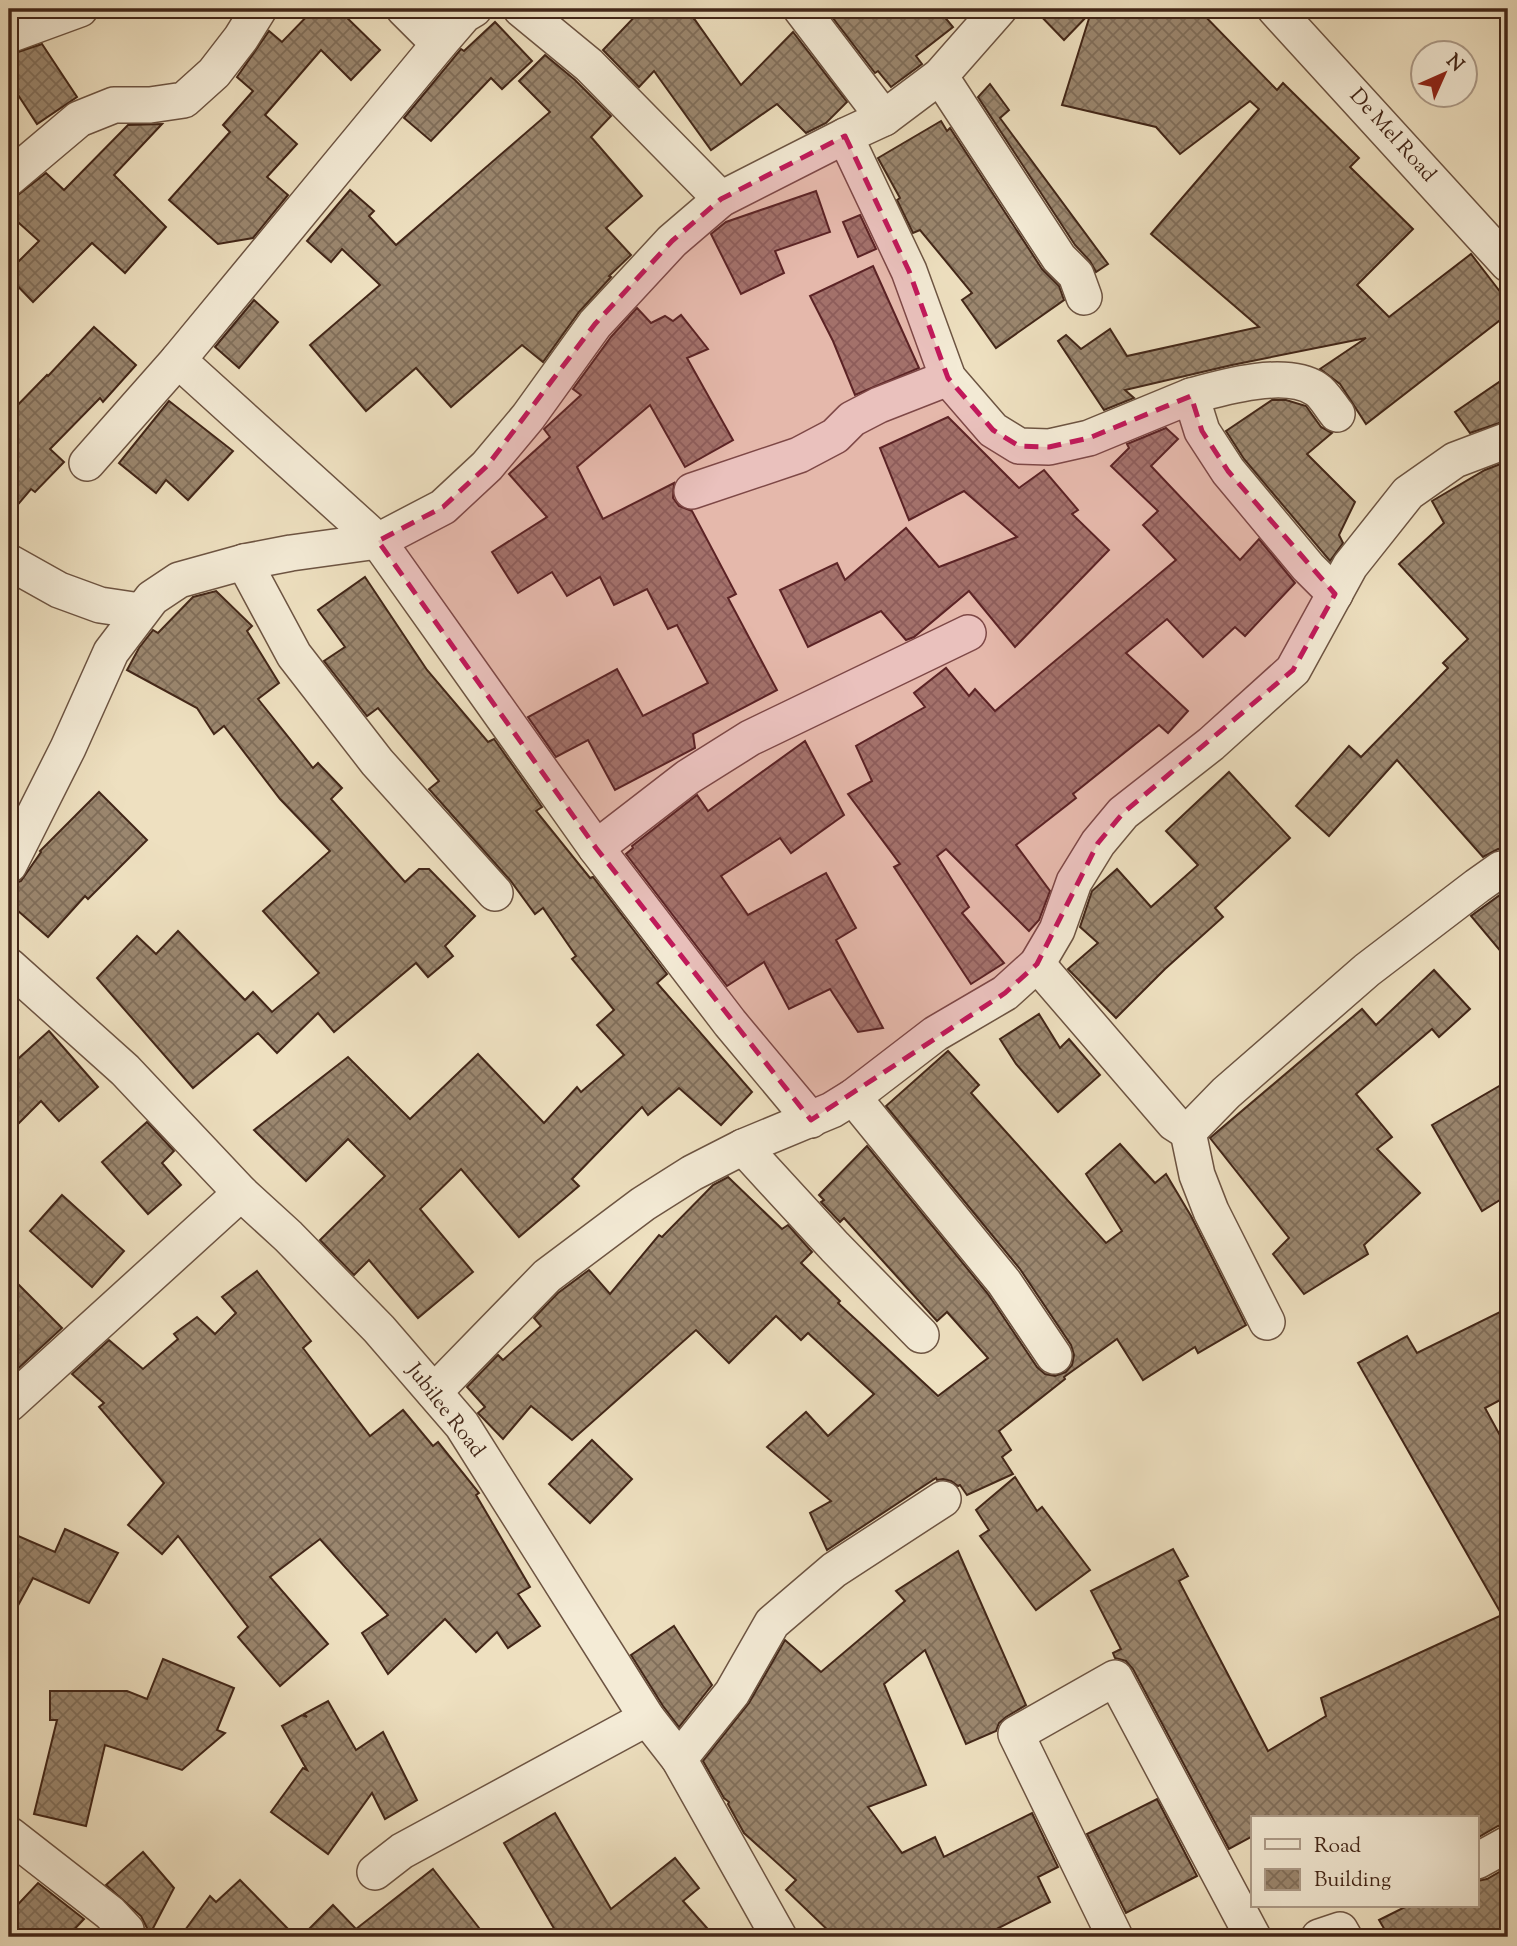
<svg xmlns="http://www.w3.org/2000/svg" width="1517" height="1946" font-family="'Sorts Mill Goudy',serif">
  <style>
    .building { fill: url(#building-cross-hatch); stroke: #422618; stroke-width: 2 }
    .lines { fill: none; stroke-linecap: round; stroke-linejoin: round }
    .minor-casing { stroke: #6d5442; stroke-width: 38 }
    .minor { stroke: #f4ebd6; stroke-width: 35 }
    .marked { fill: #c2185b; fill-opacity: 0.2; stroke: #c2185b; stroke-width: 5; stroke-dasharray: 14 9; stroke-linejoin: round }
    .labels { text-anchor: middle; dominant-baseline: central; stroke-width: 5; stroke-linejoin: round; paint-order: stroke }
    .street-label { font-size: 21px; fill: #422618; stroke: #f4ebd6 }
  </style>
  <defs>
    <pattern id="building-cross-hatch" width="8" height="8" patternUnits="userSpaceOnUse" patternTransform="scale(1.75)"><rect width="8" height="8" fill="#9b876f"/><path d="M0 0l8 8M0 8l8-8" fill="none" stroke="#806e5a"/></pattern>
  </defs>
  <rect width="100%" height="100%" fill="#eee0c0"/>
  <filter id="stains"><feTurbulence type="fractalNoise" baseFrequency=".00286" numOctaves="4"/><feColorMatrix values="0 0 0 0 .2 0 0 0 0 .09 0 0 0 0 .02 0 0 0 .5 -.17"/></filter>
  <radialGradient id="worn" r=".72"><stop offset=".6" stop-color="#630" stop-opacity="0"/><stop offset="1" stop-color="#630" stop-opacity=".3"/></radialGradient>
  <g class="building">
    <polygon points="314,9 338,9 380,50 351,80 321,50 265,115 297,144 267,177 288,195 253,238 218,244 169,200 230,132 223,125 253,91 237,77 269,31 282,42"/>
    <polygon points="642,9 684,9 695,20 741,85 793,32 847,102 826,123 806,133 777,104 711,150 654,71 639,87 603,50"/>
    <polygon points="826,9 938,9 953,27 916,56 922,64 891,87 878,71 875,73"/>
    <polygon points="1034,9 1198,9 1277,90 1283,83 1359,158 1350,167 1413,229 1357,285 1389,317 1471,254 1508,302 1508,314 1366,424 1340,384 1320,369 1366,338 1232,365 1125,390 1134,398 1104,410 1058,341 1066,335 1081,349 1110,329 1127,356 1259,327 1151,234 1259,109 1250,101 1180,154 1156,127 1062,105 1091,12 1064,40"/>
    <polygon points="495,22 532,61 502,89 491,78 431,141 404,118 461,49 464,51"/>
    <polygon points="42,44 77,97 37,124 9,81 9,55"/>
    <polygon points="545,55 575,80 611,116 591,137 642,196 606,228 631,255 609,276 611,277 579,312 543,362 522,345 451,407 416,368 366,411 310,345 380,285 342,249 331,262 307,241 350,190 374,211 369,216 396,245 550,112 519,81"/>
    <polygon points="990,84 1009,110 1000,118 1108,264 1096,272 1090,261 1075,245 978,97"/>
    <polygon points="941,121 947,131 950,128 1042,269 1059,286 1064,300 996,348 962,300 972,293 920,230 913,233 897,200 900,198 878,158"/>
    <polygon points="162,124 114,175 166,227 125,273 92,243 33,302 9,277 9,271 39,241 9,214 9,202 46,173 64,190 128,125"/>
    <polygon points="816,191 830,232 775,251 784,273 741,294 711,234 726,222"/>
    <polygon points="860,215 876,249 858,257 843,222"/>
    <polygon points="873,266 919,368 855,395 833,341 810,296"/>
    <polygon points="254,300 278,322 239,368 215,347"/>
    <polygon points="637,308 651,323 665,316 673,321 681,315 708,349 687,358 733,440 685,467 650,405 577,467 603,519 674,483 673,498 679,506 692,511 736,594 728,598 777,690 693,734 695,748 615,790 588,740 556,757 528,717 617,669 643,716 708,683 677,625 668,629 647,589 614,605 600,577 567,596 552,572 518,593 492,552 547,517 509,474 550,437 544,429 581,395 573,389 611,337"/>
    <polygon points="94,327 136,365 103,402 100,398 50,449 64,462 35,492 31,489 9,515 9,414 47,375 48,376"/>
    <polygon points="1508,376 1508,420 1470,433 1455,412"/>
    <polygon points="1272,400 1286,400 1306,406 1321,427 1332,433 1307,454 1355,502 1339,535 1343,543 1330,561 1244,459 1226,431"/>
    <polygon points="169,401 233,451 188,500 166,480 156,493 119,463"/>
    <polygon points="948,417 1019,488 1044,470 1078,510 1072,514 1109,550 1015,647 969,591 914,637 906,640 881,611 808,647 780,590 837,563 845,580 906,528 939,567 1017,537 964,491 909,520 880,448"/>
    <polygon points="1166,428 1178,439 1151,466 1240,560 1259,539 1295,583 1245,636 1235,627 1203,657 1167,619 1126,653 1188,711 1168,733 1159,725 1073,794 1076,798 1016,845 1050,891 1039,920 1029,931 946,849 937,856 969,907 962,913 1004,963 971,984 894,867 900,864 848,794 872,781 856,746 925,707 914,693 946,668 969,696 975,689 995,711 1176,560 1143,525 1158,511 1111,466 1129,448 1127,444"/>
    <polygon points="1508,461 1508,848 1498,849 1483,857 1397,760 1329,836 1296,806 1349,746 1361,757 1448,668 1443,663 1468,639 1399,564 1444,523 1432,501 1485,470"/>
    <polygon points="365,577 427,670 488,742 494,739 542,807 536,811 590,878 593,877 667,974 657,983 752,1092 721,1125 679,1088 648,1115 642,1107 572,1179 579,1186 519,1237 461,1169 420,1209 473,1272 418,1318 369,1260 354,1275 320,1240 385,1176 348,1139 306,1181 254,1130 348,1057 410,1119 478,1054 544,1123 577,1087 581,1092 624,1055 597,1025 614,1010 572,959 576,956 543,908 535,914 510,880 429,789 439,781 378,708 367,716 324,661 345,647 318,610"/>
    <polygon points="216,591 252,626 247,631 279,683 258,699 313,768 318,763 342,788 331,799 405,882 419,869 429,869 475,916 445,946 453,956 428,977 416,963 334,1032 318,1013 277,1053 258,1033 193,1088 97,978 137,936 156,954 178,931 245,1000 253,992 272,1012 319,973 263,911 330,851 280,799 224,726 214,734 197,708 127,670 139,648 153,630 158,633 193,597"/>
    <polygon points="805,741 844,815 791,853 780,838 721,876 748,915 826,873 856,928 836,940 883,1028 858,1032 830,989 789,1009 764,962 727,986 626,854 633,848 632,846 697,795 708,811"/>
    <polygon points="1229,772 1290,838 1215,908 1223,917 1165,969 1116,1018 1068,969 1098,943 1080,927 1092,891 1117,869 1151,907 1198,865 1166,831"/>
    <polygon points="99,792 147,840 88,899 85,896 48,937 9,903 9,889 13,884 21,881 41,852 40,851"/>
    <polygon points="1508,889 1508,960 1471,916"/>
    <polygon points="1434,970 1470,1009 1439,1037 1432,1029 1356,1094 1392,1137 1377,1149 1420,1193 1364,1245 1368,1254 1304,1294 1273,1254 1289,1238 1210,1138 1362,1009 1376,1025"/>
    <polygon points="1039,1014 1060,1048 1069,1039 1100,1075 1058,1112 1016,1064 1000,1039"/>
    <polygon points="49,1031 98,1087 59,1121 41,1101 9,1133 9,1067"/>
    <polygon points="948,1051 979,1085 971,1093 1106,1243 1122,1231 1086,1174 1120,1144 1155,1183 1166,1174 1191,1216 1246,1325 1198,1353 1195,1347 1143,1380 1117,1339 1064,1377 1065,1379 999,1431 1011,1450 1002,1457 1013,1474 967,1495 960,1485 958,1486 951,1481 943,1479 937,1480 936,1478 827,1550 810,1513 831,1501 767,1447 806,1412 828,1436 874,1394 808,1333 801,1340 776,1316 729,1363 696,1330 572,1440 531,1406 503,1439 478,1413 485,1407 467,1387 498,1355 503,1360 541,1326 534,1318 558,1293 589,1270 610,1294 659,1235 662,1237 713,1185 728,1177 782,1229 788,1225 812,1252 801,1263 840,1301 838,1303 938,1396 988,1358 947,1312 937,1321 844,1218 840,1222 821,1202 824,1200 819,1195 867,1146 988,1294 1037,1367 1045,1374 1055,1376 1066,1372 1072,1365 1074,1355 1071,1345 1020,1269 886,1106"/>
    <polygon points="1508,1081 1508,1195 1482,1211 1432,1125"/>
    <polygon points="147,1122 174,1151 162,1163 181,1185 148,1214 102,1162"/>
    <polygon points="62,1195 124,1251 92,1287 30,1231"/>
    <polygon points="257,1271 311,1341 303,1348 370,1436 403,1410 433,1446 438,1442 479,1493 476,1495 530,1587 518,1594 540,1626 508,1648 497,1632 476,1652 445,1619 388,1674 362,1633 388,1615 320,1539 270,1577 328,1644 280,1686 238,1637 248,1627 178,1536 162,1554 128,1525 164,1483 99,1407 104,1403 72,1374 109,1340 143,1369 178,1339 174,1334 197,1317 215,1334 236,1313 222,1297"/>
    <polygon points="9,1275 62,1328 9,1377"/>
    <polygon points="1508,1308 1508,1396 1485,1408 1508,1450 1508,1824 1498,1826 1477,1838 1477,1818 1253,1818 1253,1836 1229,1849 1133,1669 1126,1661 1115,1658 1113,1653 1121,1649 1091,1591 1173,1549 1188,1576 1179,1581 1268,1751 1326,1716 1321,1698 1502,1615 1358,1363 1407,1336 1417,1353"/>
    <polygon points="592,1440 632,1479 590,1523 549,1484"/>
    <polygon points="1015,1477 1037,1511 1042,1507 1090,1570 1036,1610 980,1536 989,1530 976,1510"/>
    <polygon points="65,1529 118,1553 89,1603 33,1578 9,1622 9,1532 55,1552"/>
    <polygon points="958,1551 1026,1705 1006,1717 999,1723 996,1731 966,1744 925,1650 884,1684 926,1785 868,1807 902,1853 935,1837 944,1857 1032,1813 1058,1867 1038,1877 1050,1902 981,1937 835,1937 786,1890 796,1880 744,1833 728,1804 729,1802 724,1798 703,1761 749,1703 785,1640 821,1672 905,1601 896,1591"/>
    <polygon points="674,1626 712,1685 679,1727 663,1706 631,1655"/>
    <polygon points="163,1659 234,1688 217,1730 225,1733 182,1770 105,1745 86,1826 34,1814 57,1720 50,1720 50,1691 127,1691 147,1699"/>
    <polygon points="328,1701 356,1750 383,1732 417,1800 385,1819 372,1793 328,1854 271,1812 303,1768 307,1770 282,1726 302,1715 307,1717 304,1714"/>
    <polygon points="1157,1799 1197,1876 1126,1913 1087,1834"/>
    <polygon points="555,1813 611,1909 675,1858 699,1888 683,1901 715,1937 559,1937 504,1843"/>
    <polygon points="143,1852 174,1888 150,1934 141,1916 106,1885"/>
    <polygon points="1508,1867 1508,1937 1389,1937 1379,1920 1407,1906 1477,1906 1477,1881 1487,1879"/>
    <polygon points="433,1869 486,1937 301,1937 333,1905 356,1929"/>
    <polygon points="240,1880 296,1937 180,1937 210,1896 216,1902"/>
    <polygon points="38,1883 84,1919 67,1937 9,1937 9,1914"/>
  </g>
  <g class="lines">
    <defs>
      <g id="minor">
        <polyline points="404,9 439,44"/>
        <polyline points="521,9 589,65 721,199"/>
        <polyline points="801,9 884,118"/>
        <polyline points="1275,9 1508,264"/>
        <polyline points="9,35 80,9"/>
        <polyline points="940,76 1059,258 1076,275 1084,297"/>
        <polyline points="845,136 909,271 948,378 993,430 1019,446 1049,447 1089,438 1191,396 1202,431 1228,471 1308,567 1335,594"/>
        <polyline points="9,178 79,119 114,105 150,105 184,100 214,73 241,38 259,9"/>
        <polyline points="178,360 378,541 596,848 730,1023 811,1120"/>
        <path d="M1191 396C1223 387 1286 369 1316 389 1324 394 1331 407 1337 414"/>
        <polyline points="87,463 178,360 439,44 464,15 474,9"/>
        <polyline points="692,491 799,455 835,436 852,419 879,405 948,378"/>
        <polyline points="9,562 59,590 100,605 140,611"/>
        <polyline points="244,562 294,655 377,762 495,893"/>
        <polyline points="596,848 688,777 750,738 968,633"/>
        <polyline points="9,865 68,748 111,652 152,598 179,580 244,562 291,553 378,541 443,507 487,466 528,417 595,324 672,241 721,199 845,136 884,118 940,76 999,9"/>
        <polyline points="1037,964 1174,1123 1188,1132 1226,1093 1367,970 1477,886 1501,869 1508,868"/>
        <polyline points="9,966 125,1070 241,1193 288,1236 379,1329 462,1425 647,1718 679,1759 779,1937"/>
        <polyline points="853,1097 1004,1282 1054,1356"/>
        <polyline points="1188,1132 1197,1175 1211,1211 1267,1322"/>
        <polyline points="743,1147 835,1247 921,1335"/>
        <polyline points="434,1392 547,1276 643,1204 692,1173 743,1147 832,1110 853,1097 935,1034 1005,993 1037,964 1057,930 1074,882 1098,843 1123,813 1211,744 1293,670 1350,566 1408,493 1455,460 1508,440"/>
        <polyline points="9,1404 241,1193"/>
        <polyline points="679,1759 732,1693 772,1623 834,1570 943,1499"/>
        <polyline points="10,1835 110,1913 126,1930 124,1937"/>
        <polyline points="1477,1861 1508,1844"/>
        <polyline points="375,1872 402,1851 647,1718"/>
        <polyline points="1115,1937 1016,1734 1115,1678 1253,1937"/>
        <polyline points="1319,1937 1340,1930 1344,1937"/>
      </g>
    </defs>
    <use href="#minor" class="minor-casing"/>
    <use href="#minor" class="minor"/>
  </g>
  <path class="marked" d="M845 136 909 271 948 378 993 430 1019 446 1049 447 1089 438 1191 396 1202 431 1228 471 1335 594 1293 670 1123 813 1098 843 1037 964 1005 993 811 1120 596 848 378 541 443 507 487 466 595 324 672 241 721 199Z"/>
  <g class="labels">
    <g class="street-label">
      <text transform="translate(1392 136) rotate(48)">De Mel Road</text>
      <text transform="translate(445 1411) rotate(52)">Jubilee Road</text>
    </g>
  </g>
  <rect width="1517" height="1946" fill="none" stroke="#eee0c0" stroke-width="35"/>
  <rect x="10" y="10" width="1496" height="1925" fill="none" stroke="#422618" stroke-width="3.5"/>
  <rect x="18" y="18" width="1482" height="1911" fill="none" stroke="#422618" stroke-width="2"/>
  <rect x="1251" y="1816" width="228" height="91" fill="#f4ebd6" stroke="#ad9c8a" stroke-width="2"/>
  <rect x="1265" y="1839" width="35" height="10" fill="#f4ebd6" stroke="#ad9c8a" stroke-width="2"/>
  <text x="1314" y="1852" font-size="21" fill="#422618">Road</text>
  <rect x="1265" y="1869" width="35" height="21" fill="url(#building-cross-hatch)" stroke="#ad9c8a" stroke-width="2"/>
  <text x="1314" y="1886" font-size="21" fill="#422618">Building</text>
  <g transform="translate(1444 74) rotate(45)"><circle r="33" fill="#f4ebd6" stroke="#ad9c8a" stroke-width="2"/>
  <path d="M0-5L12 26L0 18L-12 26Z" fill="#8f2418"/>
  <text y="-10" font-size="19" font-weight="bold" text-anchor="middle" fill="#422618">N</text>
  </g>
  <rect width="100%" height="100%" filter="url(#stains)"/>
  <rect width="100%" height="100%" fill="url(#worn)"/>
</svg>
